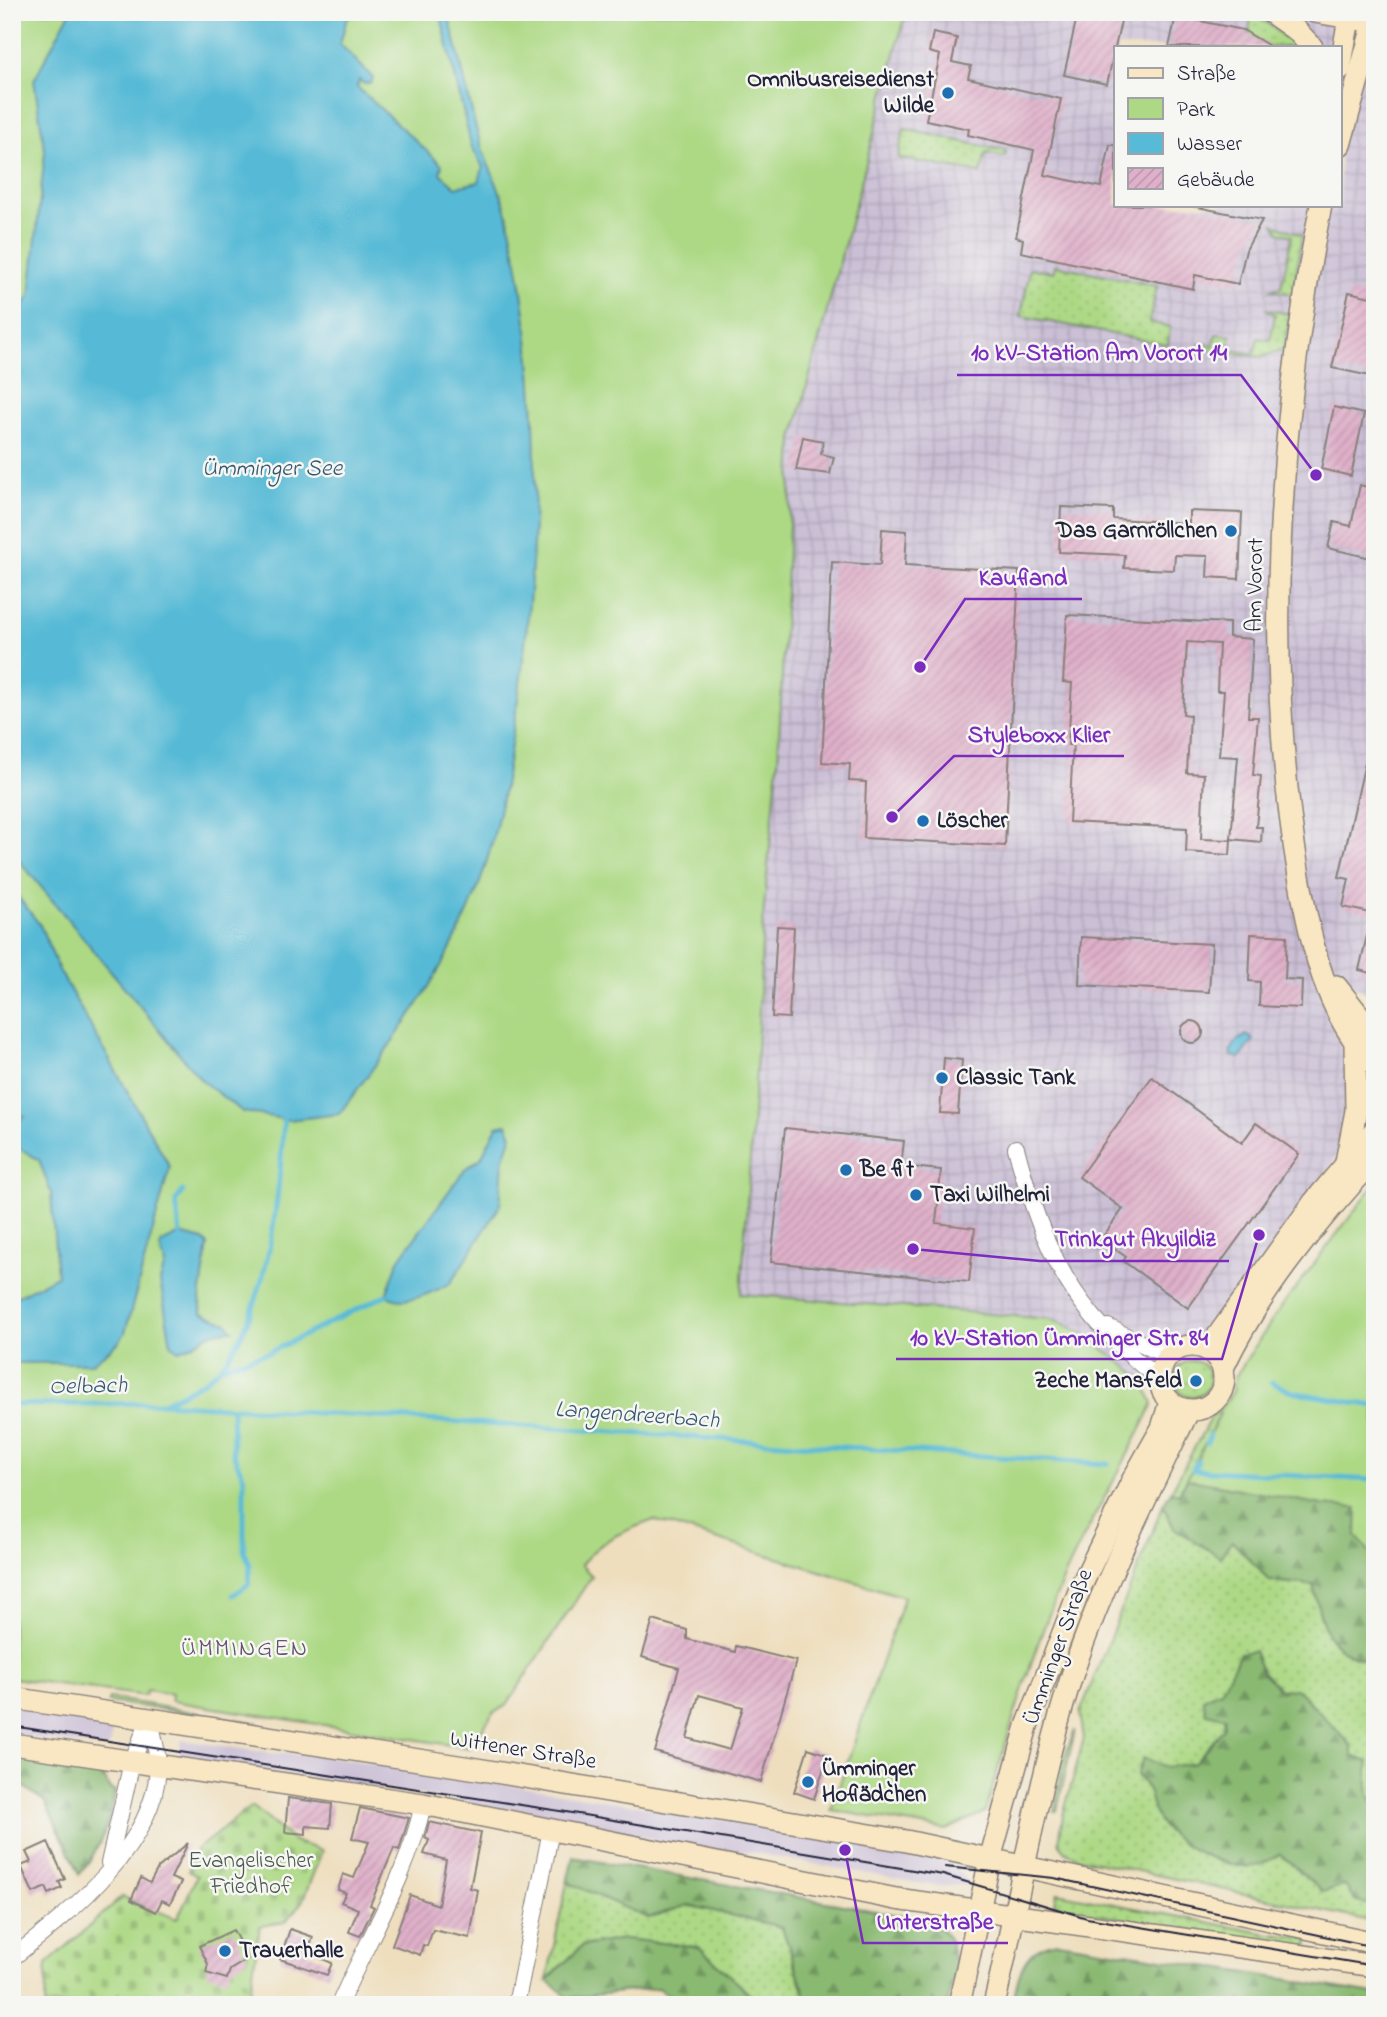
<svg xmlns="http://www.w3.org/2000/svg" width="1387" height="2017" font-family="'Indie Flower',sans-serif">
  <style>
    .industrial { fill: url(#industrial-grid); fill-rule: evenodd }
    .railway { fill: #cbbfd5 }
    .grass { fill: url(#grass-dots); stroke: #687e60; stroke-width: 2 }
    .forest { fill: url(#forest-firs); stroke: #566e56; stroke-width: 2 }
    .cemetery { fill: url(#cemetery-stones); stroke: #687e60; stroke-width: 2 }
    .park { fill: #add985; stroke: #687e60; stroke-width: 2 }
    .water { fill: #57bad6; stroke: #3c6e88; stroke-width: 2 }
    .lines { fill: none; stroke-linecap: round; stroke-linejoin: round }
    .stream { stroke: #57bad6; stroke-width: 5 }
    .building { fill: url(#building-hatch); fill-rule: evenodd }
    .street-casing { stroke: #88807c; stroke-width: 18 }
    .secondary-casing { stroke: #88807c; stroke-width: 24 }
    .street { stroke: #fff; stroke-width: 16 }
    .secondary { stroke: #f9e7c3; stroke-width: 21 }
    .tram { stroke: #22223b; stroke-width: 2 }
    .poi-dot { fill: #1f6fb2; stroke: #f6f6f2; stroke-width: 2.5 }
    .labels { text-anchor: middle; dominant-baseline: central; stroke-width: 5; stroke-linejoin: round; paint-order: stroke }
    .poi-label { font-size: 23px; font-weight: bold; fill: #22223b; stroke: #f6f6f2; text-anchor: start }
    .street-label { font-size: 23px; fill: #22223b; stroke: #f6f6f2 }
    .park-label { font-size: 23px; fill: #4c5951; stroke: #f6f6f2 }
    .water-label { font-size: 24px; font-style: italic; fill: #355771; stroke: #f6f6f2 }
    .neighbourhood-label { font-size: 24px; letter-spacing: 2px; fill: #64546d; stroke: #f6f6f2 }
    .leader { fill: none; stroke: #7b2cbf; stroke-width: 2.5 }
    .callout-dot { fill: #7b2cbf; stroke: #f6f6f2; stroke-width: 2.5 }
    .callout-label { font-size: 24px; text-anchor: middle; font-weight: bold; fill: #7b2cbf; stroke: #f6f6f2; stroke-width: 5; stroke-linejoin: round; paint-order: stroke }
  </style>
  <defs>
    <pattern id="industrial-grid" width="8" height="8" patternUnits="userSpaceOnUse" patternTransform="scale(1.75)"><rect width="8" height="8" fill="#cbbfd5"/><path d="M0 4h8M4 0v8" fill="none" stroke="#aea4b8"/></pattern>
    <pattern id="grass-dots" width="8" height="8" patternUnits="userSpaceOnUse" patternTransform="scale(1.75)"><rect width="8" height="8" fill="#add985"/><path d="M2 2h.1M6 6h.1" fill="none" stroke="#95ba74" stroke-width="1.8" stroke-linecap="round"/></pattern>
    <pattern id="forest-firs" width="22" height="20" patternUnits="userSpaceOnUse" patternTransform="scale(1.75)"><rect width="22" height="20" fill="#8ab972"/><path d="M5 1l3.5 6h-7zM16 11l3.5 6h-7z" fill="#70965f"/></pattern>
    <pattern id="cemetery-stones" width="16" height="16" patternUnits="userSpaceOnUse" patternTransform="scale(1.75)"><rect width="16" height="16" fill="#add985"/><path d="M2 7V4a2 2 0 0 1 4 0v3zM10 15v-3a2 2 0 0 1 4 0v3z" fill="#95ba74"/></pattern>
    <pattern id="building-hatch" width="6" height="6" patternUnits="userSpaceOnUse" patternTransform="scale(1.75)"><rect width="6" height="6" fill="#dfb0c9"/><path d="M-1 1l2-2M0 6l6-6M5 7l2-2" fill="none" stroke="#bf97ae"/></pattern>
  </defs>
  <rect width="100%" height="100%" fill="#f6f6f2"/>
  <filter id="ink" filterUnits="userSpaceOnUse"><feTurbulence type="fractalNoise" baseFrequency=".0143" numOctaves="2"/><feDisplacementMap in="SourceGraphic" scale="14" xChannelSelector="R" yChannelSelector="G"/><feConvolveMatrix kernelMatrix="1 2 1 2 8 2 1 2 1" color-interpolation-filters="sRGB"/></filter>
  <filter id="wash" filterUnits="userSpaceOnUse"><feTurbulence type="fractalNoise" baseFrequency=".00686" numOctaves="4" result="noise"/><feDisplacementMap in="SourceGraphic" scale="28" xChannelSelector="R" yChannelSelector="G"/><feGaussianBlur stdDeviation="1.57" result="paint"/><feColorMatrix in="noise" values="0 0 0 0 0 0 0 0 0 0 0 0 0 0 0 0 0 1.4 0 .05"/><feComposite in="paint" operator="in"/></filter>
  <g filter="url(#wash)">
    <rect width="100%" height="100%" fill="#eedebd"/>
    <path class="industrial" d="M906 12H1375V998L1350 983 1347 986 1341 1031 1350 1063 1351 1098 1336 1158 1222 1322 1209 1335 1161 1346 1144 1380 1081 1332 740 1294 793 439ZM1116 47H1340V205H1116Z"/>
    <g class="railway">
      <polygon points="12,1707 106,1721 112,1729 110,1745 105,1748 12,1735"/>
      <polygon points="182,1740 269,1753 327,1756 798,1831 942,1858 959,1871 971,1885 933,1886 743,1851 699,1848 457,1801 181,1758 178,1757"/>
    </g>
    <g class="grass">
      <polygon points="1251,16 1266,22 1297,47 1269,47 1249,34"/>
      <polygon points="904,129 1006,151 1005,157 986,153 981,173 898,158"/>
      <polygon points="1274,224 1302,235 1293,294 1269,290 1281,288 1292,236 1279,232"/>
      <polygon points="1055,265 1157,286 1149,322 1170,327 1168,345 1021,316 1030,268 1054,272"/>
      <polygon points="1265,309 1290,314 1284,349 1262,357 1199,349 1200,344 1213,346 1216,334 1231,336 1228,349 1254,354 1258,338 1270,340 1275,315"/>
      <polygon points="1365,1069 1375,1075 1375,1116 1362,1128"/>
      <circle cx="1192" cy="1379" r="18"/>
      <polygon points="1218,1412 1220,1414 1179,1494 1171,1491 1211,1417"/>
      <path d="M1163 1505 1174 1528 1231 1540 1270 1581 1314 1585C1323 1628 1326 1654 1375 1662V1922L1078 1858 1066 1852 1059 1843 1063 1815 1084 1738 1080 1713Z"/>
      <polygon points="109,1698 259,1723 108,1702"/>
      <polygon points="1075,1730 1057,1811 1054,1812 1065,1755"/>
      <polygon points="567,1882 648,1918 688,1905 782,1927 809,2005 769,2005 750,1995 698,1947 624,1939 582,1946 547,1980"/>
      <polygon points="1057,1893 1269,1934 1309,1938 1308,1949 1082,1912 1055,1904"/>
    </g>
    <g class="forest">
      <path d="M1187 1479 1323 1505 1357 1508 1356 1536 1375 1558V1662C1326 1654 1323 1628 1313 1585L1270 1581 1232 1541 1220 1557 1174 1528 1163 1505 1171 1491 1179 1494Z"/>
      <path d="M1254 1651 1263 1673 1280 1689 1298 1690 1352 1746V1756L1369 1762C1367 1779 1366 1793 1375 1808V1909L1353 1899 1345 1885 1323 1892 1280 1854C1272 1858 1263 1865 1255 1866 1227 1870 1170 1844 1157 1818 1147 1800 1156 1797 1137 1775L1143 1758 1166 1767 1195 1763 1223 1729 1225 1717 1206 1713 1203 1698 1221 1691 1240 1653Z"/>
      <path d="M12 1756 101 1771 110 1789 115 1791C110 1823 100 1848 80 1874L45 1802 20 1784 12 1785Z"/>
      <path d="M573 1857 921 1919C941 1928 953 1934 953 1958L959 1959 947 2005H809L782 1927 688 1905 648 1918 567 1882Z"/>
      <polygon points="624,1939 699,1947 750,1995 769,2005 681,2005 658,1988 569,1998 547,1980 582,1946"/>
      <path d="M1059 1942 1375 1994V2005H1012C1019 1974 1022 1946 1059 1942Z"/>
    </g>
    <polygon class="cemetery" points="252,1806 294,1841 322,1851 302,1902 285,1922 260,1926 248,2005 45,2005 47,1964 122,1897 177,1919 197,1876 188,1871 197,1849"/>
    <g class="park">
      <path d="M12 12H906L793 439 778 763 763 918 757 1055 741 1294 1051 1319 1081 1332 1144 1380 1153 1404C1124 1467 1086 1525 1059 1589 1029 1661 1008 1737 985 1812L946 1830 831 1810 904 1597 654 1520C622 1532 602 1538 581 1565L592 1576 506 1706 494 1712 469 1748 171 1701 172 1694 147 1690 145 1696 12 1678Z"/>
      <polygon points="1375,1184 1375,1558 1356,1536 1357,1508 1323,1505 1187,1479 1220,1414 1218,1412 1233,1392 1235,1377 1279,1310"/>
    </g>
    <g class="water">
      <path d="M70 12H365L347 18 340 44 373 78 371 83 364 84 359 80 357 87 442 165 440 173 456 187 479 182 483 167 471 145 440 12H447C461 55 467 99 480 142 487 166 501 188 507 213 544 372 541 538 518 699 508 765 499 836 474 898 442 978 390 1046 339 1114L289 1120 243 1112 202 1081 12 852V431C16 423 16 413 16 404 19 369 9 324 30 295L45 151 34 80Z"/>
      <polygon points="12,889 40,925 59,970 170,1167 125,1333 118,1343 92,1363 12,1363 12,1299 57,1276 51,1193 39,1160 12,1144 12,1125 25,1117 12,1108"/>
      <polygon points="1247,1035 1254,1040 1240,1058 1232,1056 1230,1052 1237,1041"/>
      <path d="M507 1124 512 1135 503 1161 500 1206 450 1284C432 1292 404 1308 386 1295L399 1260 465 1169 481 1158 497 1126Z"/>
      <path d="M180 1234 203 1240 208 1245 200 1298 202 1313 227 1323 233 1330C205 1329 201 1345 178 1350L171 1344 160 1281 165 1264 160 1247 162 1243Z"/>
    </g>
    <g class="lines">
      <g class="stream">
        <polyline points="180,1234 176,1201 183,1191"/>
        <polyline points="223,1366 270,1352 386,1295"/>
        <polyline points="1272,1382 1292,1392 1375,1406"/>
        <path d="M163 1403C183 1392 207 1383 221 1366 271 1307 280 1188 284 1114"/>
        <polyline points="12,1405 163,1403 1108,1464"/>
        <polyline points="232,1408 233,1453 244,1478 244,1550 250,1565 249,1584 233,1595"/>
        <polyline points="1207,1443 1210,1435"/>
        <polyline points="1198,1461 1193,1470 1375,1480"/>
      </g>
    </g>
    <g id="blocks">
      <g class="building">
        <polygon points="1078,12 1123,12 1107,84 1064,75"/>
        <polygon points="1176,16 1243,30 1271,47 1169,47"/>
        <polygon points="933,33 957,38 952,62 971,66 968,78 1061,99 1045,175 1101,187 1110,145 1116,145 1116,205 1187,205 1262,220 1246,250 1238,284 1195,275 1193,289 1021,252 1023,239 1016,237 1034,150 968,135 969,129 926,120 940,55 929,52"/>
        <polygon points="1349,292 1375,298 1375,377 1332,368"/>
        <polygon points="1334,407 1364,414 1351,476 1321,469"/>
        <polygon points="803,437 823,441 821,454 834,457 830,474 796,470"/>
        <polygon points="1360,485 1375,489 1375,559 1328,548 1334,522 1351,526"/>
        <polygon points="1061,507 1113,509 1113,519 1189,523 1189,511 1242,513 1239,579 1207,577 1208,556 1175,555 1174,570 1124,568 1125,555 1059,552"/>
        <polygon points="882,529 907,531 905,565 1019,571 1005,846 864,838 866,782 849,781 850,764 822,762 832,562 880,565"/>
        <polygon points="1067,615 1229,623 1229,637 1253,639 1248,717 1258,717 1253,775 1261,776 1256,827 1262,827 1261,842 1231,839 1238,757 1219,756 1224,691 1217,691 1219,644 1187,642 1183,714 1190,715 1187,773 1204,774 1201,839 1231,840 1230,855 1186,852 1187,828 1069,822 1073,745 1068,745 1072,683 1063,682"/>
        <polygon points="1369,745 1375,746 1375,914 1343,907 1349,879 1339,877"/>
        <polygon points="777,926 794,927 789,1018 772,1017"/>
        <polygon points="1369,927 1375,927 1375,974 1359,970"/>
        <polygon points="1251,934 1287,936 1285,979 1302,980 1301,1008 1259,1006 1260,982 1249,981"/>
        <polygon points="1081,937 1212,944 1209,992 1079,985"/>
        <circle cx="1192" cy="1032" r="11"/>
        <polygon points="944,1058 962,1060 958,1114 940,1113"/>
        <polygon points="1152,1077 1242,1143 1256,1123 1299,1154 1188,1308 1123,1261 1126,1257 1101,1239 1123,1209 1079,1177"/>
        <polygon points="785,1128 904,1141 901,1166 941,1170 936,1223 975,1228 969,1282 771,1262"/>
        <path d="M653 1620 687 1630V1639L735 1652 736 1646 796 1661 761 1782 655 1752 679 1668 642 1657ZM699 1695 743 1707 730 1750 687 1738Z"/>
        <polygon points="808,1748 828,1755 814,1799 794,1792"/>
        <polygon points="288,1798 332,1804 330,1828 306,1826 306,1834 285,1832"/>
        <polygon points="360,1808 409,1818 399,1850 394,1848 370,1905 374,1907 360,1936 349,1932 358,1909 341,1902 346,1893 338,1890 343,1874 354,1878 369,1842 352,1838"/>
        <polygon points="429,1822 481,1833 470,1888 478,1890 470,1938 433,1930 427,1946 423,1945 420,1955 392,1945 410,1895 438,1905 446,1860 424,1854 429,1840 425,1838"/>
        <polygon points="48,1842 65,1879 59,1882 62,1888 49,1894 46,1887 33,1893 21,1866 31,1862 26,1852"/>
        <polygon points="188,1843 171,1878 181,1882 170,1904 162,1900 156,1912 131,1900 141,1878 150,1883 158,1868"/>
        <polygon points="290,1929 313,1937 308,1953 332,1963 327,1975 280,1959"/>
        <polygon points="233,1930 248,1959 230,1970 227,1979 206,1973 208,1964 199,1946"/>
      </g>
    </g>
  </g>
  <g filter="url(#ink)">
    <use href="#blocks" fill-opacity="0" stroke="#88807c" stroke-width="2"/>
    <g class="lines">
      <defs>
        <g id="street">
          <path d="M1016 1148C1043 1251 1073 1313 1159 1379"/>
          <polyline points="1108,1327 1167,1356"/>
          <polyline points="109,1863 132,1762 149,1720"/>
          <path d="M12 1958C69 1913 156 1846 158 1766 158 1751 152 1733 150 1718"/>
          <path d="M339 2005C368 1938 408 1876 423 1804"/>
          <polyline points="516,2005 551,1830"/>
        </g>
        <g id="secondary">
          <polyline points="1270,12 1297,31 1312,47"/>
          <polyline points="1315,12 1362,20"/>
          <polyline points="1340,69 1349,18 1355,12"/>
          <polyline points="1340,145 1374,22 1371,12"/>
          <path d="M1321 205C1279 419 1262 659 1299 876 1310 940 1326 1017 1375 1065"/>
          <polyline points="1336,986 1375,1035"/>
          <polyline points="1346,1162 1356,1111 1355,1043"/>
          <circle cx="1192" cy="1378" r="32"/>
          <polyline points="1205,1348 1214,1341 1314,1202 1375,1130"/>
          <path d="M1223 1368C1256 1296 1320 1217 1375 1159"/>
          <polyline points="12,1698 471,1768 906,1841 1375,1943"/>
          <polyline points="12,1744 423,1804 896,1899 1375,1966"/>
          <polyline points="959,2005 990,1859 1027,1726 1081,1586 1132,1481 1162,1428 1170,1402"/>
          <path d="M994 2005C1019 1899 1036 1792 1068 1688 1098 1592 1145 1500 1189 1410"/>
        </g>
      </defs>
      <use href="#street" class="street-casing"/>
      <use href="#secondary" class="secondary-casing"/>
      <use href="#street" class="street"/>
      <use href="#secondary" class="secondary"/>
      <g class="tram">
        <polyline points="12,1726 560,1811 943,1875 1087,1918 1375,1966"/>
        <polyline points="945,1867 1054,1878 1375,1947"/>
      </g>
    </g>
  </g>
  <g class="poi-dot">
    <circle cx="948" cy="93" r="7"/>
    <circle cx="1231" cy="531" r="7"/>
    <circle cx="923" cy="821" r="7"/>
    <circle cx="942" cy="1078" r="7"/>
    <circle cx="846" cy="1170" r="7"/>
    <circle cx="916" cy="1195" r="7"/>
    <circle cx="1196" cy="1381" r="7"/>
    <circle cx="808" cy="1782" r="7"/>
    <circle cx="225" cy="1951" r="7"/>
  </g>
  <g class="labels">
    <g class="poi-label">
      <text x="934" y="80" text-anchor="end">Omnibusreisedienst<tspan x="934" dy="26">Wilde</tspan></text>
      <text x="1217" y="531" text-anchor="end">Das Garnröllchen</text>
      <text x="937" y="821">Löscher</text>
      <text x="956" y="1078">Classic Tank</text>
      <text x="860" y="1170">Be fit</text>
      <text x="930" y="1195">Taxi Wilhelmi</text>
      <text x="1182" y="1381" text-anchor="end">Zeche Mansfeld</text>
      <text x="822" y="1769">Ümminger<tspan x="822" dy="26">Hoflädchen</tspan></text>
      <text x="239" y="1951">Trauerhalle</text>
    </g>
    <g class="street-label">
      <text transform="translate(1256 585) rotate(-89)">Am Vorort</text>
      <text transform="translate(1059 1647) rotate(-70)">Ümminger Straße</text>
      <text transform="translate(523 1751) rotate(9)">Wittener Straße</text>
    </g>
    <g class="park-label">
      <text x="251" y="1861">Evangelischer<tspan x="251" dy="26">Friedhof</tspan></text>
    </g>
    <g class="water-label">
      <text x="272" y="469">Ümminger See</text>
      <text transform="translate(88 1387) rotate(-1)">Oelbach</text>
      <text transform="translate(637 1416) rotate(4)">Langendreerbach</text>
    </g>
    <g class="neighbourhood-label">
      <text x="245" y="1649">ÜMMINGEN</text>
    </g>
  </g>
  <path class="leader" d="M1316 475L1241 375H957M920 667L965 599H1082M892 817L954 756H1124M913 1249L1040 1261H1229M1259 1235L1222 1359H896M845 1850L863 1943H1008"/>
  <g class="callout-dot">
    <circle cx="1316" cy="475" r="7"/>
    <circle cx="920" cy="667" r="7"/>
    <circle cx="892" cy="817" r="7"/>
    <circle cx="913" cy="1249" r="7"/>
    <circle cx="1259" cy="1235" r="7"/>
    <circle cx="845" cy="1850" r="7"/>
  </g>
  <g class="callout-label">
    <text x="1099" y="360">10 kV-Station Am Vorort 14</text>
    <text x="1023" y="585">Kaufland</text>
    <text x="1039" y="742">Styleboxx Klier</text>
    <text x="1135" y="1246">Trinkgut Akyildiz</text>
    <text x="1059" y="1345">10 kV-Station Ümminger Str. 84</text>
    <text x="935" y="1929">Unterstraße</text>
  </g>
  <rect width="1387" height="2017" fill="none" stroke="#f6f6f2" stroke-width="42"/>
  <rect x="1114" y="46" width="228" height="161" fill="#f6f6f2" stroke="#a1a1a9" stroke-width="2"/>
  <rect x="1128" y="68" width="35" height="10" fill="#f9e7c3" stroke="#a1a1a9" stroke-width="2"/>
  <text x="1177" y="80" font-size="21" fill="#22223b">Straße</text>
  <rect x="1128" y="98" width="35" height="21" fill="#add985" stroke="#a1a1a9" stroke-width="2"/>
  <text x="1177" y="116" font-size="21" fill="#22223b">Park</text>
  <rect x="1128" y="133" width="35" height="21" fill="#57bad6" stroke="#a1a1a9" stroke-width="2"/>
  <text x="1177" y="150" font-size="21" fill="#22223b">Wasser</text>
  <rect x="1128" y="168" width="35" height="21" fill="url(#building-hatch)" stroke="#a1a1a9" stroke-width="2"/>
  <text x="1177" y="186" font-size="21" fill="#22223b">Gebäude</text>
</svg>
